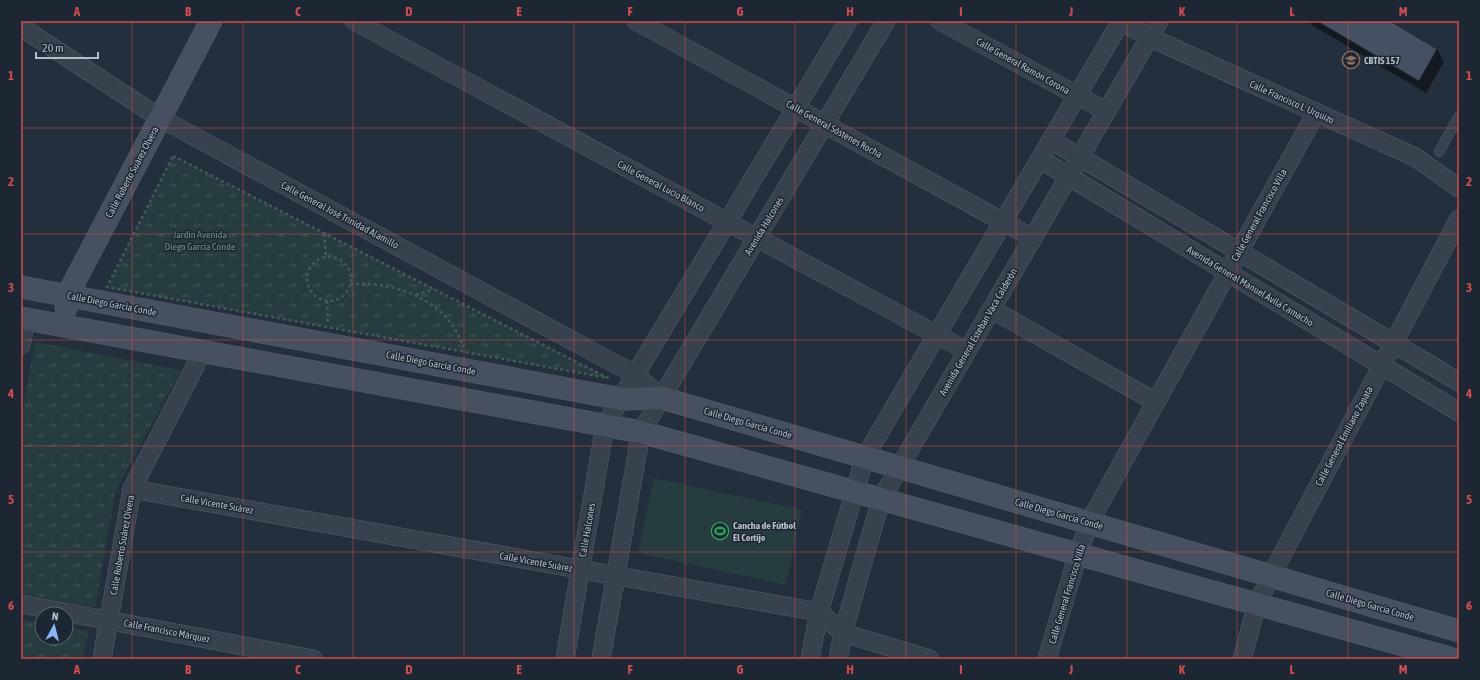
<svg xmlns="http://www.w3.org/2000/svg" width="1480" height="680" font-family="'Asap Condensed',sans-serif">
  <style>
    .grass { fill: #263c3f }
    .park { fill: url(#park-tufts) }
    .shadow { fill: #0007 }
    .building { fill: #455162; stroke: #1f2835 }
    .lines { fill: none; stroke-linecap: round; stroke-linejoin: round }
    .lane-casing { stroke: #565f6c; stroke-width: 10 }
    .street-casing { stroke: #565f6c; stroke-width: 19 }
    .secondary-casing { stroke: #565f6c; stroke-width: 23 }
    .path { stroke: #44595c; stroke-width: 2.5; stroke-dasharray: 3 3; stroke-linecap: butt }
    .lane { stroke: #38414e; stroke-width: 9 }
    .street { stroke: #38414e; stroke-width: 18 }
    .secondary { stroke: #465061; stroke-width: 22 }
    .grid { fill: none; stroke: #ce4d50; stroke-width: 1; stroke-opacity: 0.55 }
    .labels { text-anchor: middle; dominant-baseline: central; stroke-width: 3; stroke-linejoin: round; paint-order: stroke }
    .poi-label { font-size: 10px; font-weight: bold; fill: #b4bcc9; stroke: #1d2633; text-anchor: start }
    .street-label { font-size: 10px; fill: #b4bcc9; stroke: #1d2633 }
    .park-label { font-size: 10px; fill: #6b9a76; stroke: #1d2633 }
    .neatline { fill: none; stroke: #ce4d50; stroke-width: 1.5 }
    .grid-label { font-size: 13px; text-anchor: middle; font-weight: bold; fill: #ce4d50 }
  </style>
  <defs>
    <pattern id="park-tufts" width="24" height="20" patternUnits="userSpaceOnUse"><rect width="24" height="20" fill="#263c3f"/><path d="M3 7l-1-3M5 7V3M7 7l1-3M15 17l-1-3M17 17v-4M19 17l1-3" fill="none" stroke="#435659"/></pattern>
  </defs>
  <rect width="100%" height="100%" fill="#242f3e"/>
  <polygon class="grass" points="654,478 802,510 786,585 638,553"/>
  <g class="park">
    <polygon points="173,156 608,378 107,287"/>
    <polygon points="35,342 181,370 116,490 95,607 21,593 21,422"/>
    <polygon points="21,620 42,623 42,638 66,638 66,627 88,631 83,659 21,659"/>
  </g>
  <polygon class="shadow" points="1309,21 1388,21 1437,49 1444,62 1426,93 1312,25"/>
  <polygon class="building" points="1317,21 1390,21 1437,49 1419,81"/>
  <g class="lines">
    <defs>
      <polyline id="lane" points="1439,152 1459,116"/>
      <g id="street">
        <polyline points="354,21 967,351"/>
        <polyline points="636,21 1033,238"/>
        <polyline points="940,21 1106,111"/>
        <polyline points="1121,22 1149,37 1415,157 1459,188"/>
        <polyline points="21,27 160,118 636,375 662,398"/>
        <polyline points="1051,140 1459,382"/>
        <polyline points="1040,159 1459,412"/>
        <polyline points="991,309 1156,402"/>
        <polyline points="21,345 26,319"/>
        <polyline points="132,489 819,612 843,633 930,659"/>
        <polyline points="21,604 313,659"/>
        <polyline points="102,659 132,489 203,351"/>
        <polyline points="565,659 605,425 848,21"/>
        <polyline points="601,659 641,432 886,21"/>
        <polyline points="810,659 819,612 865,457 1121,21"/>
        <polyline points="838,659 843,633 881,499 1159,21"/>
        <polyline points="1047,659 1078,554 1089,523 1316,113"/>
        <polyline points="1242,659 1257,604 1271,576 1459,219"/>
      </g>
      <g id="secondary">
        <polyline points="21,287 621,399 662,398 1459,631"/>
        <polyline points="66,308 67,296 211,21"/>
        <polyline points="21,318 641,432 1453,659"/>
      </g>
    </defs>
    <use href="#lane" class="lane-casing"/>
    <use href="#street" class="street-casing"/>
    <use href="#secondary" class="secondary-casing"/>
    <g class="path">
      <polygon points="173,156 608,378 107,287"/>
      <polyline points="324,234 326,258"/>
      <circle cx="329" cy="279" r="22"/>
      <path d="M350 284C394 281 449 300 463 347"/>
      <polyline points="416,295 434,289"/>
      <polyline points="327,301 328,323"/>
    </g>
    <use href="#lane" class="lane"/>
    <use href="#street" class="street"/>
    <use href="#secondary" class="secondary"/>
  </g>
  <path class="grid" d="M132 21V659M243 21V659M353 21V659M464 21V659M574 21V659M685 21V659M795 21V659M906 21V659M1016 21V659M1127 21V659M1237 21V659M1348 21V659M21 128H1459M21 234H1459M21 340H1459M21 446H1459M21 552H1459"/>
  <defs>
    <symbol id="university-ring" viewBox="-11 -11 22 22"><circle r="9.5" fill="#1d2633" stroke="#8d6e63" stroke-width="1.5"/><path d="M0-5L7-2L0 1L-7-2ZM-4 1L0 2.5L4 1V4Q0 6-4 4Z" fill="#8d6e63"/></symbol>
    <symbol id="stadium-ring" viewBox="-11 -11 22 22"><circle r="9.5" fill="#1d2633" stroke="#2e9e5b" stroke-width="1.5"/><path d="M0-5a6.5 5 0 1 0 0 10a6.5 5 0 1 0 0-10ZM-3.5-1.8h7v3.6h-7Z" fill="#2e9e5b"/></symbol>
  </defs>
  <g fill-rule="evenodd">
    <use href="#university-ring" x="1341" y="50" width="20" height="20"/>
    <use href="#stadium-ring" x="710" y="521" width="20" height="20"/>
  </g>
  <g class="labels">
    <g class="poi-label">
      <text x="1364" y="60">CBTIS 157</text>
      <text x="733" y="525">Cancha de Fútbol<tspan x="733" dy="12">El Cortijo</tspan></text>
    </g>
    <g class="street-label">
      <text transform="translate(1023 66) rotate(29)">Calle General Ramón Corona</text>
      <text transform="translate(1292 102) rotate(24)">Calle Francisco L. Urquizo</text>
      <text transform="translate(834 129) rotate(29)">Calle General Sóstenes Rocha</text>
      <text transform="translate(132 172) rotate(-62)">Calle Roberto Suárez Olvera</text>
      <text transform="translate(661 186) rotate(28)">Calle General Lucio Blanco</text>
      <text transform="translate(340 215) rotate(28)">Calle General José Trinidad Alamillo</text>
      <text transform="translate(1259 215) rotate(-61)">Calle General Francisco Villa</text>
      <text transform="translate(764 226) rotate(-59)">Avenida Halcones</text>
      <text transform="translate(1250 286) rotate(31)">Avenida General Manuel Ávila Camacho</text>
      <text transform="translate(112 304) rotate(11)">Calle Diego García Conde</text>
      <text transform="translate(978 332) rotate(-60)">Avenida General Esteban Vaca Calderón</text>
      <text transform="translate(431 363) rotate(11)">Calle Diego García Conde</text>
      <text transform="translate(748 423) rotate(16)">Calle Diego García Conde</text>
      <text transform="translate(1344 436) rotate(-62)">Calle General Emiliano Zapata</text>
      <text transform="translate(217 504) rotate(10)">Calle Vicente Suárez</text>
      <text transform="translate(1059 514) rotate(16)">Calle Diego García Conde</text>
      <text transform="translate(587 530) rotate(-80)">Calle Halcones</text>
      <text transform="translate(122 545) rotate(-80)">Calle Roberto Suárez Olvera</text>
      <text transform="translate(536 562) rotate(10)">Calle Vicente Suárez</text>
      <text transform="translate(1067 594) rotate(-73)">Calle General Francisco Villa</text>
      <text transform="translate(1370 605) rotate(16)">Calle Diego García Conde</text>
      <text transform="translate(167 631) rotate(11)">Calle Francisco Márquez</text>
    </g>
    <g class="park-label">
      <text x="200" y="234">Jardín Avenida<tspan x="200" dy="12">Diego García Conde</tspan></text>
    </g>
  </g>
  <rect width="1480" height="680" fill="none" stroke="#1d2633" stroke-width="44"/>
  <g transform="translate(54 626) rotate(7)"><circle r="19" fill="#1d2633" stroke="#59626f"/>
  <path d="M0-3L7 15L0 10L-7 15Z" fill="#8ab4f8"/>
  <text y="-6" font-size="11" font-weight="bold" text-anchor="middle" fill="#b4bcc9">N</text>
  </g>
  <path d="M36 52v6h62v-6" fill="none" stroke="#b4bcc9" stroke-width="2"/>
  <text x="42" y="52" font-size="12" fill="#b4bcc9" stroke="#1d2633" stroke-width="3" paint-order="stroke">20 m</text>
  <rect x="22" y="22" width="1436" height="636" class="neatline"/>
  <g class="grid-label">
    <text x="77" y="16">A</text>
    <text x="188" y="16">B</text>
    <text x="298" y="16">C</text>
    <text x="409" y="16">D</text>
    <text x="519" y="16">E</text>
    <text x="630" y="16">F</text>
    <text x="740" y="16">G</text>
    <text x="850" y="16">H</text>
    <text x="961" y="16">I</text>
    <text x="1071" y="16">J</text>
    <text x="1182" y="16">K</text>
    <text x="1292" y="16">L</text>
    <text x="1403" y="16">M</text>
    <text x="11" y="80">1</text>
    <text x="1469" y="80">1</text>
    <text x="11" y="186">2</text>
    <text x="1469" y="186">2</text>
    <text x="11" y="292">3</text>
    <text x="1469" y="292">3</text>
    <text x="11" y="398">4</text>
    <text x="1469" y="398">4</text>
    <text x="11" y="504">5</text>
    <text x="1469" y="504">5</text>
    <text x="11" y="610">6</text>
    <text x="1469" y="610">6</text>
    <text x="77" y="674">A</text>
    <text x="188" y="674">B</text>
    <text x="298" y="674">C</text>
    <text x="409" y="674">D</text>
    <text x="519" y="674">E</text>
    <text x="630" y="674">F</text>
    <text x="740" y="674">G</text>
    <text x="850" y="674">H</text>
    <text x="961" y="674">I</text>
    <text x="1071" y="674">J</text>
    <text x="1182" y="674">K</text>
    <text x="1292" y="674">L</text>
    <text x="1403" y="674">M</text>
  </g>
</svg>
